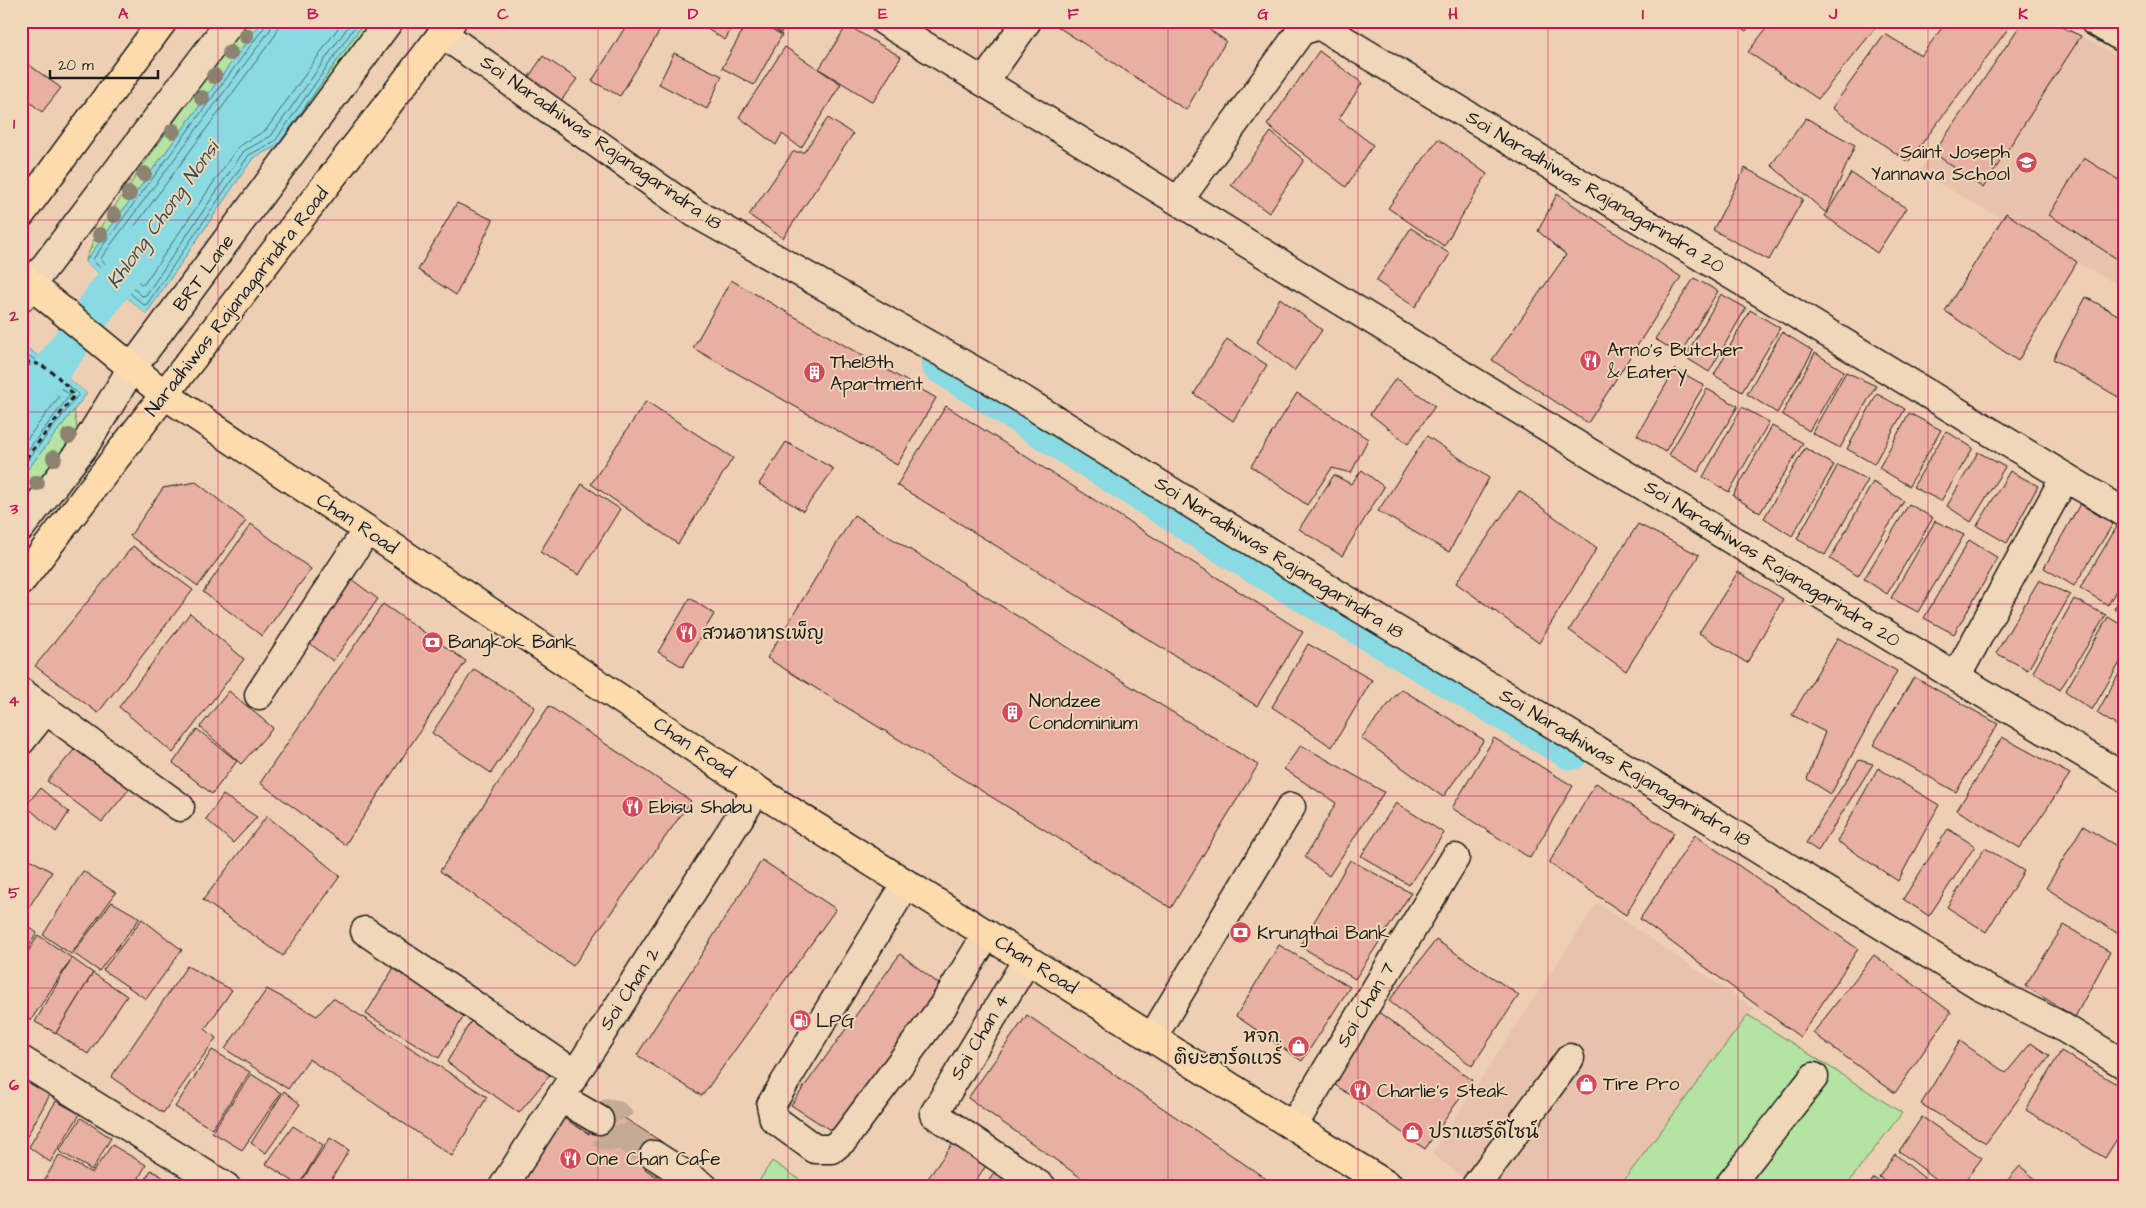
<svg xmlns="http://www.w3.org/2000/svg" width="2146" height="1208" font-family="'Architects Daughter','Playpen Sans Thai',sans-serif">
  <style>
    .built { fill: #e8c2ac }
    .green { fill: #b4e3a2; stroke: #68805f }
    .water { fill: #89dae3; stroke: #5d8e93 }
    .pier { fill: #eecfb4 }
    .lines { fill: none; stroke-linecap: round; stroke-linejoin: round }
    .shore { stroke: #48686c; stroke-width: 1 }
    .canal { stroke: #89dae3; stroke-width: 38 }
    .building { fill: #e8afa2; stroke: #1c1c1c }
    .minor-tunnel { stroke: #c4ab96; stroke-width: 28; stroke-dasharray: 28 14; stroke-linecap: butt }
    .minor-casing { stroke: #1c1c1c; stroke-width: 31 }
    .major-casing { stroke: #1c1c1c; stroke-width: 31 }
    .path { stroke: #1c1c1c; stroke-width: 3; stroke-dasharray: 5 4; stroke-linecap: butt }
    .minor { stroke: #f0d7b8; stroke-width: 28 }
    .major { stroke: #fedbac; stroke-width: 28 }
    .tree { fill: #8b836f }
    .grid { fill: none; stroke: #c2185b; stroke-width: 1; stroke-opacity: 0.55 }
    .labels { text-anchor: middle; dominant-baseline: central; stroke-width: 4; stroke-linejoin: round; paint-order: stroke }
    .street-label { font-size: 19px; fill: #1c1c1c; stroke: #f0d7b8 }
    .poi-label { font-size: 19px; fill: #1c1c1c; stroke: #f0d7b8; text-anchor: start }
    .water-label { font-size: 20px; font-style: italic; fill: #374c4e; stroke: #f0d7b8 }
    .neatline { fill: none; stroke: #c2185b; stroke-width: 2 }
    .grid-label { font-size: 16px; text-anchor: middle; font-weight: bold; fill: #c2185b }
  </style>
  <rect width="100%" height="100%" fill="#eecfb4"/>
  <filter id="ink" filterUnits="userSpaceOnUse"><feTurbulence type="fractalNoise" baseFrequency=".02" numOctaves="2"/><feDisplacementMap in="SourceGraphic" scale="10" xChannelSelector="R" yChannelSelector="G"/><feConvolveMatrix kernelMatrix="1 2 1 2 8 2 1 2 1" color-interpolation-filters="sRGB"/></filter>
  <g filter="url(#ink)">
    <g class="built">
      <polygon points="2030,21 2055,21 2125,61 2125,289 1919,172"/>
      <polygon points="1597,903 1754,1008 1619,1187 1474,1187 1432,1153"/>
    </g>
    <g class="green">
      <polygon points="246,21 262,21 85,262 97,232 144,164"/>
      <polygon points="365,21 379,21 310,117 289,130"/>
      <polygon points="74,409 79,441 21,516 21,478"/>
      <polygon points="1748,1015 1902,1113 1845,1187 1619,1187"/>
      <polygon points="772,1161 811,1187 755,1187"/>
    </g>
    <g class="water">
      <polygon points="262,21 365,21 278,145 253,158 146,314 85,262"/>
      <polygon points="29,349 87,393 21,478 21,358"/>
    </g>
    <g class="pier">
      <polygon points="85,262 146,314 145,316 83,264"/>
      <polygon points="30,346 88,391 87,393 27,347"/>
    </g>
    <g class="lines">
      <g class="shore">
        <polyline points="266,21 265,26 93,259 94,262 144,305 147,304 249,155 275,141 359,21"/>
        <polyline points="272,21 270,30 101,258 102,261 142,296 146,295 244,151 271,136 352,21"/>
        <polyline points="279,21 276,34 112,257 112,260 141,284 144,284 238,147 266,130 343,21"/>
        <polyline points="21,360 31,357 79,394 21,469"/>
        <polyline points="21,367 32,365 70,395 21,459"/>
        <polyline points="21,374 30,374 59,397 21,447"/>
      </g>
      <g class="canal">
        <polyline points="940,364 1238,554 1571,751"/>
        <polyline points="21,408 53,368 143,243"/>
      </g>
    </g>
    <g class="building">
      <polygon points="629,21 665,22 620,96 592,81"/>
      <polygon points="694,21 736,21 725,40"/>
      <polygon points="748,21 758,21 782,35 754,85 722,68"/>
      <polygon points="761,21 787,21 781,33"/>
      <polygon points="1053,21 1197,21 1226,41 1186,110 1052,23"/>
      <polygon points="1731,21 1753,21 1746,31"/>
      <polygon points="1772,21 1881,21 1818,99 1748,52"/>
      <polygon points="1947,21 2014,21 1908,162 1832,108 1885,34 1921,56"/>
      <polygon points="2023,21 2049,21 2081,36 1983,188 1934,153"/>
      <polygon points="847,25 901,57 873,102 819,69"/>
      <polygon points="785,47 841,84 801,148 782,134 776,145 739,117"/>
      <polygon points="1319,51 1362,83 1339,119 1373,145 1346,187 1267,125"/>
      <polygon points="674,53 722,76 707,109 659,84"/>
      <polygon points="543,56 577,79 560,102 526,81"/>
      <polygon points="21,59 61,88 42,112 21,95"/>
      <polygon points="828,118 853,134 783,238 749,215 793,152 804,152"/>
      <polygon points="1806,118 1855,145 1826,213 1771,165"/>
      <polygon points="1271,132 1304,160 1269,213 1231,185"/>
      <polygon points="1438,139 1487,174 1444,246 1388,208"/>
      <polygon points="2084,158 2125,184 2125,264 2049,215"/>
      <polygon points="1745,168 1803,199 1769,260 1713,230"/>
      <polygon points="1851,173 1906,208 1877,253 1825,216"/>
      <polygon points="1557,194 1681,277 1588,423 1492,360 1566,255 1538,231"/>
      <polygon points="457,203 493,220 456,295 418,270"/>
      <polygon points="2006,213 2077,262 2018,361 1945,311"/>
      <polygon points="1411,228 1450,254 1415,307 1376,281"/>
      <polygon points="1694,278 1718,291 1680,354 1655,339"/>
      <polygon points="731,280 936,398 897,465 693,348"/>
      <polygon points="1721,294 1746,308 1709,372 1685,357"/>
      <polygon points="2086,297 2125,319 2125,401 2053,359"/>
      <polygon points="1280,298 1322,330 1294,371 1257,342"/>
      <polygon points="1750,310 1780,328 1742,392 1714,375"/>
      <polygon points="1782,332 1813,351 1777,413 1747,394"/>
      <polygon points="1227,339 1267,365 1233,421 1194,394"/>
      <polygon points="1815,353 1844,371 1809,431 1782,414"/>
      <polygon points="1675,369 1704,385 1665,452 1637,435"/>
      <polygon points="1846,372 1876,386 1840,448 1812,433"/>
      <polygon points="1396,378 1435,406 1408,444 1370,414"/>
      <polygon points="1707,389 1738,406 1698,472 1669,455"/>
      <polygon points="1297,393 1368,439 1351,473 1332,468 1307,505 1251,466"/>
      <polygon points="1877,394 1905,409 1874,464 1847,449"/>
      <polygon points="646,401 733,458 678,544 591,484"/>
      <polygon points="946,406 1303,632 1257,706 897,485"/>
      <polygon points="1742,407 1769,422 1729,492 1703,477"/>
      <polygon points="1909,413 1941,430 1909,486 1879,468"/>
      <polygon points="1772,426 1803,443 1760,513 1733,496"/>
      <polygon points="1946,431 1973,448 1941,501 1913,487"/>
      <polygon points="1427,436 1489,478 1449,552 1378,511"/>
      <polygon points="786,442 834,469 803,511 759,484"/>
      <polygon points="1805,448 1834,465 1792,536 1764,518"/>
      <polygon points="1978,452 2005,467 1971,522 1947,506"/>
      <polygon points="1838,465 1868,480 1825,555 1797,539"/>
      <polygon points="1362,470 1384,487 1342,556 1299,529 1334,475 1351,484"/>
      <polygon points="2010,471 2038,486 2007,543 1977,526"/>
      <polygon points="196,482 246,521 198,586 130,536 163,488"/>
      <polygon points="1873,482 1904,501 1858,576 1830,559"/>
      <polygon points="582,484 620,509 579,575 540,552"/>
      <polygon points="1519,491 1597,548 1539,643 1456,583"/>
      <polygon points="1909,504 1933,518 1887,594 1864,579"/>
      <polygon points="2080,504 2113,524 2074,586 2044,568"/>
      <polygon points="854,515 1258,765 1171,908 767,658"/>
      <polygon points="1935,521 1964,535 1918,612 1891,598"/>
      <polygon points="251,524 311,569 262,636 203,592"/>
      <polygon points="1638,524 1699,555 1626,671 1569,630"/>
      <polygon points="2118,525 2125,529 2125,574 2108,605 2080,588"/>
      <polygon points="1969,540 1998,558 1954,634 1924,618"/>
      <polygon points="133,546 193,590 98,713 35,666"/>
      <polygon points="1738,572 1783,599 1747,663 1699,633"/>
      <polygon points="343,573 378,599 333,661 301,637"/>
      <polygon points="2039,580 2070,595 2028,670 1996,653"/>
      <polygon points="2125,590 2125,616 2114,609"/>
      <polygon points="690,598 714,614 683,667 658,652"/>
      <polygon points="2074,599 2106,615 2060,690 2033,672"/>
      <polygon points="383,604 466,661 345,845 260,783"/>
      <polygon points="190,613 244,659 173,753 119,707"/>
      <polygon points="2108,617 2125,627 2125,654 2092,710 2065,692"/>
      <polygon points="1838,638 1897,671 1831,794 1807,779 1825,732 1792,715"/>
      <polygon points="1308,644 1372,680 1332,747 1272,707"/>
      <polygon points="2125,663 2125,724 2122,729 2097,713"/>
      <polygon points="474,669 535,707 491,773 432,733"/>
      <polygon points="1914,677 1998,724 1956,792 1873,745"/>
      <polygon points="1401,689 1484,740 1443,797 1361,738"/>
      <polygon points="229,691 273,728 241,764 200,727"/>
      <polygon points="549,706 691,801 573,966 440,871"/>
      <polygon points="197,729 237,761 212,794 173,763"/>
      <polygon points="2002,737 2070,774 2020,848 1957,810"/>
      <polygon points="1494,738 1573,786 1530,858 1452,808"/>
      <polygon points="81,742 135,782 102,822 47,781"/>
      <polygon points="1301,745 1384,792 1329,876 1305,857 1336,803 1284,769"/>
      <polygon points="1859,760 1873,764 1818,851 1806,843"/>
      <polygon points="1878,768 1939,805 1898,881 1837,841"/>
      <polygon points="1596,783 1674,833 1626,915 1549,863"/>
      <polygon points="40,788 69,812 56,832 26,806"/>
      <polygon points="223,795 257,817 233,843 206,819"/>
      <polygon points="1396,803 1444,833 1409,885 1361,856"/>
      <polygon points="267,816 340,876 283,956 203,900"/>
      <polygon points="2083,826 2125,851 2125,927 2120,935 2046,888"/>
      <polygon points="1948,829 1975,846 1929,916 1903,899"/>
      <polygon points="1695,835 1858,949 1800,1037 1640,919"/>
      <polygon points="1985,848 2024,871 1986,932 1947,907"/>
      <polygon points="21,854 52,872 23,916 21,914"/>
      <polygon points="762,860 836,909 702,1096 637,1055"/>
      <polygon points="1350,860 1411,893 1355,979 1300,946"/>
      <polygon points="83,871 116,893 71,954 43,935"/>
      <polygon points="112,902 140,918 99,971 73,953"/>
      <polygon points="142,919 182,950 146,999 103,970"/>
      <polygon points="21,921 37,933 21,959"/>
      <polygon points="2064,925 2110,952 2075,1017 2025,986"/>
      <polygon points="38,935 72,958 31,1020 21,1014 21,964"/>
      <polygon points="1436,940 1519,995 1472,1066 1389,1001"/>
      <polygon points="1279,945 1350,987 1302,1061 1236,1016"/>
      <polygon points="900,954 939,984 844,1139 791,1105"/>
      <polygon points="1874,955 1951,1012 1895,1093 1813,1033"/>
      <polygon points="72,958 93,973 56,1033 35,1022"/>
      <polygon points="396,964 467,1011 439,1058 366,1014"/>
      <polygon points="187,966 232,990 205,1029 216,1038 163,1113 111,1077"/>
      <polygon points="93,973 127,996 88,1054 56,1033"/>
      <polygon points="267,989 317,1016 333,998 487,1097 452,1156 309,1059 288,1089 225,1049"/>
      <polygon points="1373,1008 1472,1080 1425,1149 1327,1079"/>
      <polygon points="1027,1015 1278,1187 1094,1187 968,1098"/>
      <polygon points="471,1021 554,1070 519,1113 447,1062"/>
      <polygon points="1960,1041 2006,1073 2031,1043 2050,1056 1986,1143 1921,1104"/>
      <polygon points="212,1050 250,1072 212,1129 175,1107"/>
      <polygon points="2061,1051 2125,1089 2125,1126 2105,1158 2026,1110"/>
      <polygon points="21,1074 52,1091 21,1147"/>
      <polygon points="251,1074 281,1093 242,1150 212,1132"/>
      <polygon points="284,1091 300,1104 266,1153 251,1143"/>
      <polygon points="56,1101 80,1114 50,1162 29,1147"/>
      <polygon points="607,1107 662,1142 645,1169 672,1187 514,1187 559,1115 589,1134"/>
      <polygon points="1922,1117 1982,1158 1960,1187 1947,1187 1899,1151"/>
      <polygon points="81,1118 111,1138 92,1170 59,1151"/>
      <polygon points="293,1126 323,1145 299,1185 266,1164"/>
      <polygon points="330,1138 349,1150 327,1187 299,1185"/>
      <polygon points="955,1140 988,1163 971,1187 922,1187"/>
      <polygon points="112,1145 146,1165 134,1187 53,1187 44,1181 59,1155 92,1173"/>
      <polygon points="1895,1154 1935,1187 1891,1187 1879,1177"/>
      <polygon points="1002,1160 1042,1187 985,1187"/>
      <polygon points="2020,1166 2045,1187 2014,1187 2007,1181"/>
      <polygon points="151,1170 179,1187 141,1187"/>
      <polygon points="1874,1178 1885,1187 1867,1187"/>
    </g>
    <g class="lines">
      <g class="minor-tunnel">
        <circle cx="610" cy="1125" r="12"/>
        <polyline points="619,1133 654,1155"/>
      </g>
      <defs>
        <g id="minor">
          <polyline points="884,21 1956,677 2125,778"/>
          <polyline points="2094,21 2125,39"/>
          <polyline points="443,34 695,213 996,383 1335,593 1636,774 1981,986 2059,1025 2125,1065"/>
          <polyline points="984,82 1027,21"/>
          <polyline points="1179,200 1301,31 1319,25 2065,477"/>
          <polyline points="21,298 231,21"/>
          <polyline points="21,527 85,445 132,368 389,21"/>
          <polyline points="1956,677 2065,477 2125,513"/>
          <polyline points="21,692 180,807"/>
          <polyline points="259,695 367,530"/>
          <polyline points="21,741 45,711"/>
          <polyline points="906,884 771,1105 774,1119 815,1149 832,1149 844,1139 943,1006 987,934"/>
          <polyline points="365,931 575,1074"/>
          <polyline points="1027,960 934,1114 1042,1187"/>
          <polyline points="1152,1038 1291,807"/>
          <polyline points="21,1060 226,1187"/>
          <polyline points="561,1098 599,1120"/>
          <polyline points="1293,1126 1455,858"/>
          <polyline points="654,1155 704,1187"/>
          <polyline points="503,1187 757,790"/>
          <polyline points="1475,1187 1570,1058"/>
          <polyline points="1728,1187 1814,1077"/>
        </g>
        <g id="major">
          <polyline points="21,214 163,21"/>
          <polyline points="21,277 165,395 757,790 1390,1187"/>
          <polyline points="21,581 452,21"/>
        </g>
      </defs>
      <use href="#minor" class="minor-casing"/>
      <use href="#major" class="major-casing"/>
      <path class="path" d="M21 372 29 362C47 364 64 381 74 396L21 465"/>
      <use href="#minor" class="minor"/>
      <use href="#major" class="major"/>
    </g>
    <g class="tree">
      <circle cx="246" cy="36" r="8"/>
      <circle cx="230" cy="53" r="8"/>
      <circle cx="214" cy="76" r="8"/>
      <circle cx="202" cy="98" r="8"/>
      <circle cx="173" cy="131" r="8"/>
      <circle cx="144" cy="174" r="8"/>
      <circle cx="129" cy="194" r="8"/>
      <circle cx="114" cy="215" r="8"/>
      <circle cx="100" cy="235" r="8"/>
      <circle cx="69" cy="436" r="8"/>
      <circle cx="54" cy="458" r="8"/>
      <circle cx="37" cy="483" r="8"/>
    </g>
  </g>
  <path class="grid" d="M218 21V1187M408 21V1187M598 21V1187M788 21V1187M978 21V1187M1168 21V1187M1358 21V1187M1548 21V1187M1738 21V1187M1928 21V1187M21 220H2125M21 412H2125M21 604H2125M21 796H2125M21 988H2125"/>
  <defs>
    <symbol id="school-disc" viewBox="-11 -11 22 22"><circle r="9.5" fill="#d1495b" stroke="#f0d7b8"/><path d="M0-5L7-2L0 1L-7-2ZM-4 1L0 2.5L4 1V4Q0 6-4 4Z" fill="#fff"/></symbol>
    <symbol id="restaurant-disc" viewBox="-11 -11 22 22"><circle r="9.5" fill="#d1495b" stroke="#f0d7b8"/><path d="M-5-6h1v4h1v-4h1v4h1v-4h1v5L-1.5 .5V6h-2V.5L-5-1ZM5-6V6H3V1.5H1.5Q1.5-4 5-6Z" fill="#fff"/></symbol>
    <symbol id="building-disc" viewBox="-11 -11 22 22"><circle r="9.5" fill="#d1495b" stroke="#f0d7b8"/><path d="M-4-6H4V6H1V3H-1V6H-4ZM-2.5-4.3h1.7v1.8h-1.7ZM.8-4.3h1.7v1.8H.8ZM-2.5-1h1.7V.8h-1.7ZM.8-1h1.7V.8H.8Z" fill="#fff"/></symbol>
    <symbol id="bank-disc" viewBox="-11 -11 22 22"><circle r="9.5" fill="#d1495b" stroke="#f0d7b8"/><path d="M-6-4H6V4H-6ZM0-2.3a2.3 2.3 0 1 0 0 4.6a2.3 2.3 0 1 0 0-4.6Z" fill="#fff"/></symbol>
    <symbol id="fuel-disc" viewBox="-11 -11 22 22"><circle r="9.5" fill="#d1495b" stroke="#f0d7b8"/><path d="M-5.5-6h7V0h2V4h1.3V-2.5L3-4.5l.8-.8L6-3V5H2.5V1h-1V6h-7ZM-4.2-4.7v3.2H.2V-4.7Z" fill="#fff"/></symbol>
    <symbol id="shop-disc" viewBox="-11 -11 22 22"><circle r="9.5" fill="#d1495b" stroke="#f0d7b8"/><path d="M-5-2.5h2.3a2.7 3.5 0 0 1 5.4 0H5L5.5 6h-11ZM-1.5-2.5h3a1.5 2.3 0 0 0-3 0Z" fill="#fff"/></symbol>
  </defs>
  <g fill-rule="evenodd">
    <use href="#school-disc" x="2014" y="150" width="25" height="25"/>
    <use href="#restaurant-disc" x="1578" y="348" width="25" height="25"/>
    <use href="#building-disc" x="802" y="360" width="25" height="25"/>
    <use href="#restaurant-disc" x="674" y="620" width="25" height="25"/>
    <use href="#bank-disc" x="420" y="630" width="25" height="25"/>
    <use href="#building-disc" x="1000" y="700" width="25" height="25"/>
    <use href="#restaurant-disc" x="620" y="794" width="25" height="25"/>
    <use href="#bank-disc" x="1228" y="920" width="25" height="25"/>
    <use href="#fuel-disc" x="788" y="1008" width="25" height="25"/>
    <use href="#shop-disc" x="1286" y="1034" width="25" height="25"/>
    <use href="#shop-disc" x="1574" y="1072" width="25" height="25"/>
    <use href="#restaurant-disc" x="1348" y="1078" width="25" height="25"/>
    <use href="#shop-disc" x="1400" y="1120" width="25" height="25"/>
    <use href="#restaurant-disc" x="558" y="1146" width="25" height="25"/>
  </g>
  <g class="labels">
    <g class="street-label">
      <text transform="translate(601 143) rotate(35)">Soi Naradhiwas Rajanagarindra 18</text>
      <text transform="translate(1595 192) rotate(31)">Soi Naradhiwas Rajanagarindra 20</text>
      <text transform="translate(204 273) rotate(-54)">BRT Lane</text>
      <text transform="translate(237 302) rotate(-52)">Naradhiwas Rajanagarindra Road</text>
      <text transform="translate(357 524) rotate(34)">Chan Road</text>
      <text transform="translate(1279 558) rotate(32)">Soi Naradhiwas Rajanagarindra 18</text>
      <text transform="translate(1772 564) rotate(32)">Soi Naradhiwas Rajanagarindra 20</text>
      <text transform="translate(694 748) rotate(34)">Chan Road</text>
      <text transform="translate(1625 768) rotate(31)">Soi Naradhiwas Rajanagarindra 18</text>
      <text transform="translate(1036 965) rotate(32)">Chan Road</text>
      <text transform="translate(630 989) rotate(-57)">Soi Chan 2</text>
      <text transform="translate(1366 1005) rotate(-59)">Soi Chan 7</text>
      <text transform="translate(980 1037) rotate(-59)">Soi Chan 4</text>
    </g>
    <g class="poi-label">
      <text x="2010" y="152" text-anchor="end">Saint Joseph<tspan x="2010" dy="22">Yannawa School</tspan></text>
      <text x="1607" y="350">Arno's Butcher<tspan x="1607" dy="22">&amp; Eatery</tspan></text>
      <text x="830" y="362">The18th<tspan x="830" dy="22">Apartment</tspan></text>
      <text x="702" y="633">สวนอาหารเพ็ญ</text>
      <text x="448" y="642">Bangkok Bank</text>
      <text x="1029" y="701">Nondzee<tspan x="1029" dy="22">Condominium</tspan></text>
      <text x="649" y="807">Ebisu Shabu</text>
      <text x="1257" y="933">Krungthai Bank</text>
      <text x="816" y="1021">LPG</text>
      <text x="1282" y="1036" text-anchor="end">หจก.<tspan x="1282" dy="22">ติยะฮาร์ดแวร์</tspan></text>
      <text x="1603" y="1084">Tire Pro</text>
      <text x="1377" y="1091">Charlie's Steak</text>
      <text x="1429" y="1132">ปราแฮร์ดีไซน์</text>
      <text x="586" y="1159">One Chan Cafe</text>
    </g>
    <g class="water-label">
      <text transform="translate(163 215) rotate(-54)">Khlong Chong Nonsi</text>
    </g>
  </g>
  <rect width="2146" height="1208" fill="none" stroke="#f0d7b8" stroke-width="55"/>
  <path d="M50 70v8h108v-8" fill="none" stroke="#1c1c1c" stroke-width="2.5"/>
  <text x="58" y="70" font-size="15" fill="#1c1c1c" stroke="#f0d7b8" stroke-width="4" paint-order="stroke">20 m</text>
  <rect x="28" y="28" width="2090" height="1152" class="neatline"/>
  <g class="grid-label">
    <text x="123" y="19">A</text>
    <text x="313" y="19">B</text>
    <text x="503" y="19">C</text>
    <text x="693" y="19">D</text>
    <text x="883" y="19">E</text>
    <text x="1073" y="19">F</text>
    <text x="1263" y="19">G</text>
    <text x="1453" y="19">H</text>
    <text x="1643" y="19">I</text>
    <text x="1833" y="19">J</text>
    <text x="2023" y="19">K</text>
    <text x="14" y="129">1</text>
    <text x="14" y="321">2</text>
    <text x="14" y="514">3</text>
    <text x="14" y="706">4</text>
    <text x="14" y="898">5</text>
    <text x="14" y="1090">6</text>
  </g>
</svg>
